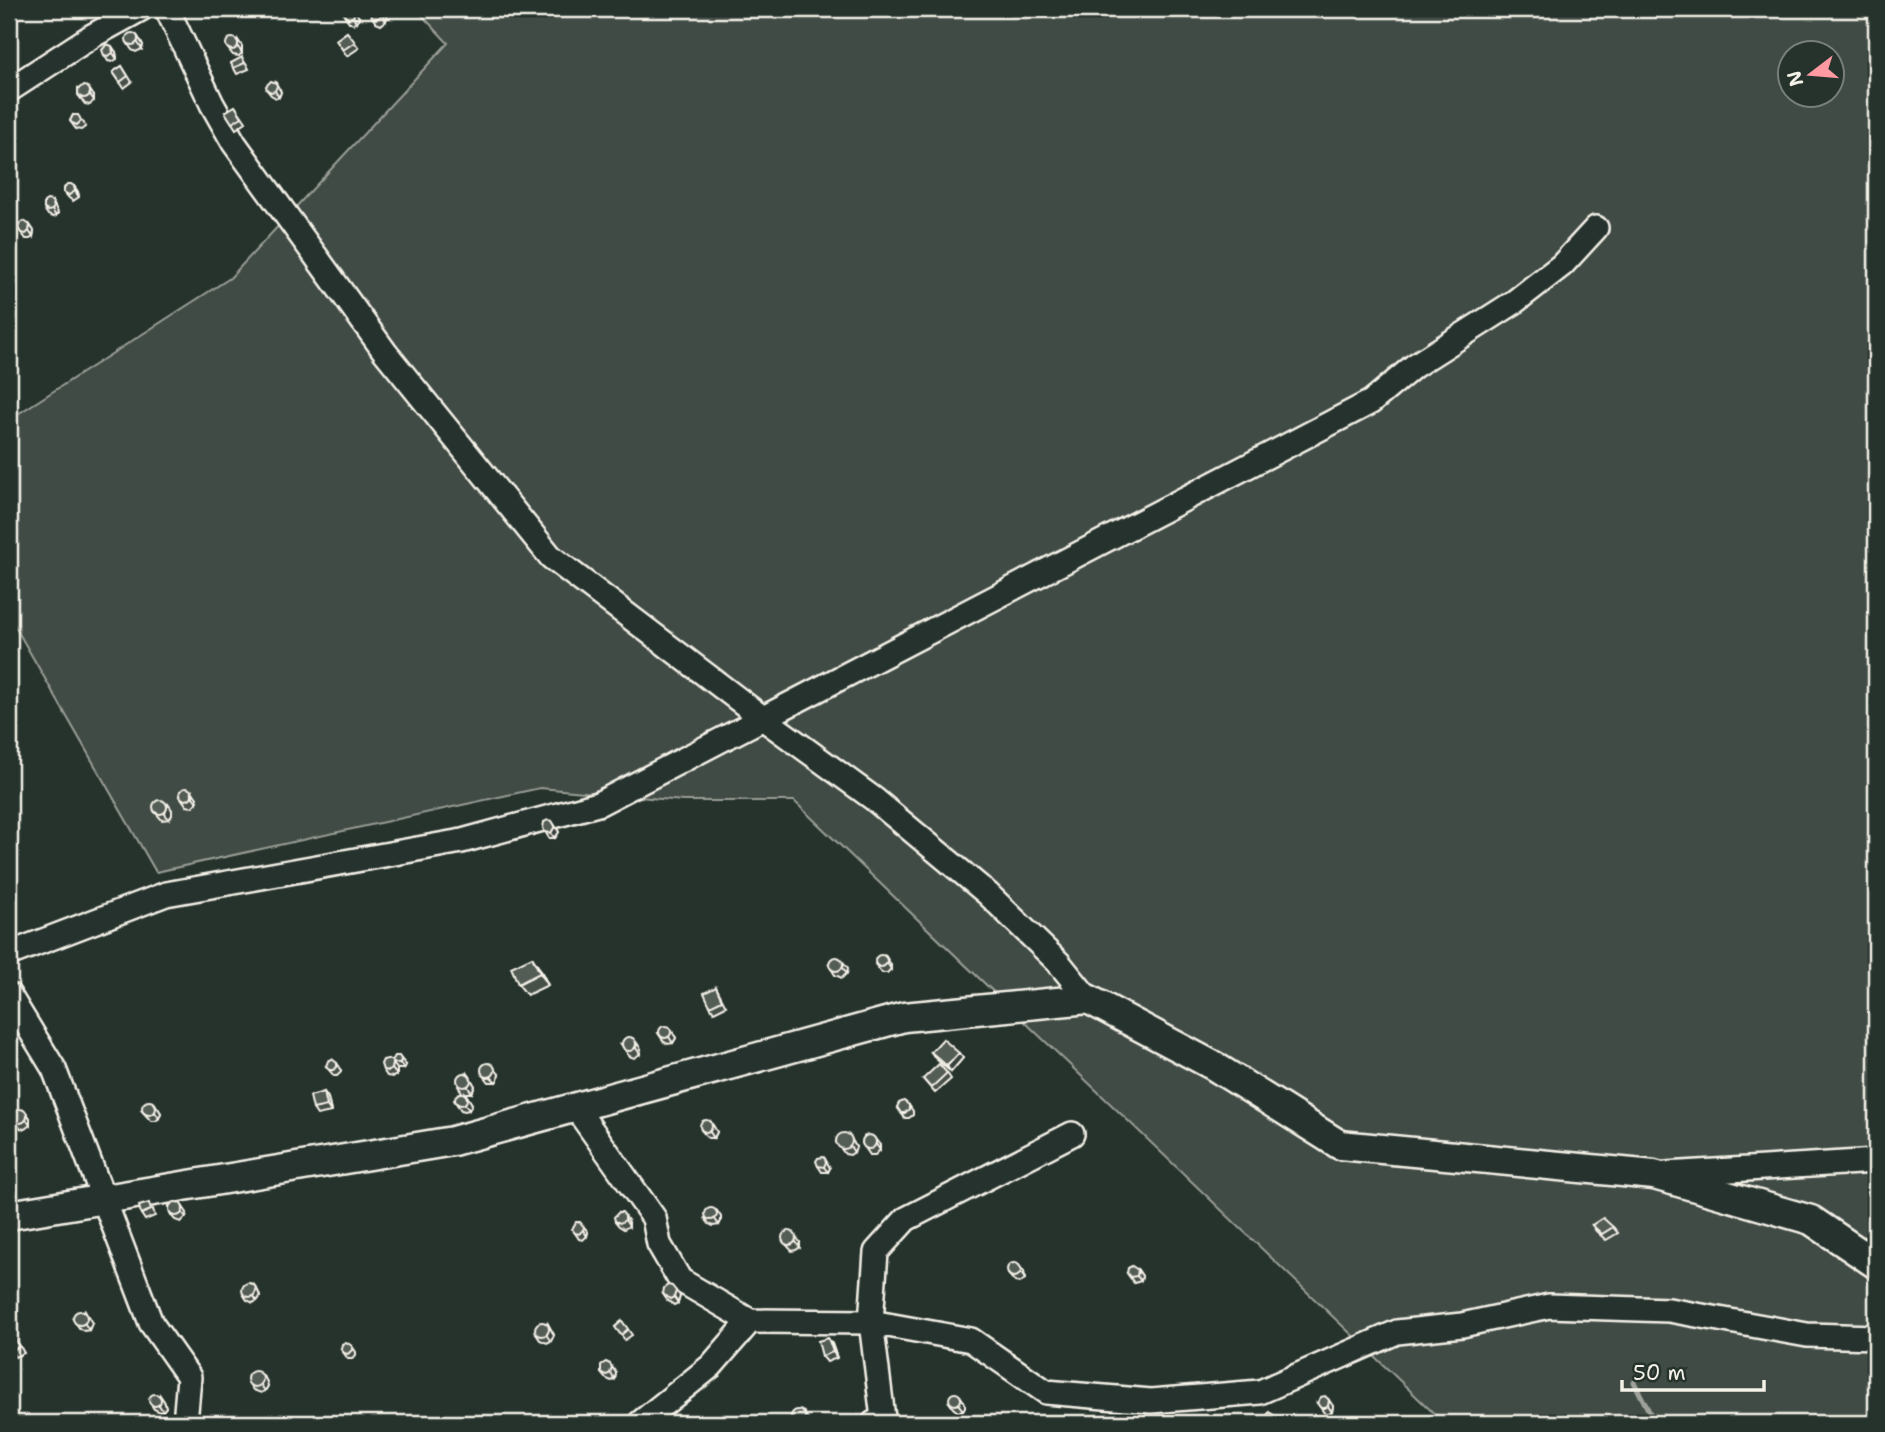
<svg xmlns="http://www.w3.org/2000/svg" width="1885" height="1432" font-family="'Shantell Sans',sans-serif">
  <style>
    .green { fill: #414b45; stroke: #9a9e96; stroke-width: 2; fill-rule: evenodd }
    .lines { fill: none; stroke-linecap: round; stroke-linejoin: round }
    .stream { stroke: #9fa39b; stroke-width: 5 }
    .minor-casing { stroke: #f4f1e8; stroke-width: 28 }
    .major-casing { stroke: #f4f1e8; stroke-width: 33 }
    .minor { stroke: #26332d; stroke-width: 23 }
    .major { stroke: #26332d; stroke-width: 28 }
    .wall { fill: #474f49; stroke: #f4f1e8; stroke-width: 2 }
    .shaded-wall { fill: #39403c; stroke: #f4f1e8; stroke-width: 2 }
    .building { fill: #525c55; stroke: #f4f1e8; stroke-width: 2 }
  </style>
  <rect width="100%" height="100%" fill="#26332d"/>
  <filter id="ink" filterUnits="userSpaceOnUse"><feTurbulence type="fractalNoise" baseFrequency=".0143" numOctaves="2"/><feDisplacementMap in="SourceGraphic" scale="14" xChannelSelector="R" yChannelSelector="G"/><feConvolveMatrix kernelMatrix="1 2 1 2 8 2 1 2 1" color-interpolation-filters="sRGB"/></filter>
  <g filter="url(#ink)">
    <path class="green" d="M416 9H1876V1423H1444L794 801H683L540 788 156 872 9 616 10 419 230 278 448 43ZM1790 52H1832V94H1790Z"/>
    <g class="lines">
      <polyline class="stream" points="1634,1382 1655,1423"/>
      <defs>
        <g id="minor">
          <polyline points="167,9 212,104 234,143 385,352 551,557 764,719 874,799 988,894 1059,963 1088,999"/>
          <polyline points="9,90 92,36 141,9"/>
          <polyline points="9,954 166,894 462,841 598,804 1371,402 1414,366 1513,303 1562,265 1596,228"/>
          <polyline points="9,995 54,1069 151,1323 189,1377 185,1423"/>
          <polyline points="576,1108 654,1218 659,1244 680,1280 750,1321 871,1322 971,1340 1046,1392 1151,1401 1260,1392 1397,1332 1462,1325 1549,1306 1669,1310 1807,1335 1876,1337"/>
          <polyline points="1666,1174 1876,1161"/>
          <polyline points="640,1423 711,1366 750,1321"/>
          <polyline points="874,1423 883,1418 871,1322 876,1252 906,1219 1072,1134"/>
        </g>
        <polyline id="major" points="9,1215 453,1141 904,1017 1088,999 1214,1066 1340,1145 1654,1175 1811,1220 1876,1264"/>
      </defs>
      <use href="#minor" class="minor-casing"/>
      <use href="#major" class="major-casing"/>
      <use href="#minor" class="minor"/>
      <use href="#major" class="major"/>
    </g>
    <g class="wall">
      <polygon points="189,9 201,9 197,13 191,11"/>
      <polygon points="381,9 387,17 386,21 381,25 376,23 372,17"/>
      <polygon points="345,16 359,17 357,22 353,24 349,22"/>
      <polygon points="347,32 359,48 347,56 336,40"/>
      <polygon points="141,41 143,45 142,49 136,52 132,50 128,44"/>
      <polygon points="226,46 242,46 242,53 239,56 233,55"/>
      <polygon points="116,52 117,59 112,62 108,61 104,55"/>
      <polygon points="231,63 246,63 249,69 237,74"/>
      <polygon points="122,66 132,82 124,88 113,72"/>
      <polygon points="78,89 94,96 94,100 90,105 85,104 78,95"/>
      <polygon points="280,89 281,92 279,97 276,98 271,95 267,90"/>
      <polygon points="235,106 246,122 236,129 225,112"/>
      <polygon points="73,115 84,123 85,127 81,130 76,129 70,121"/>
      <polygon points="74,186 78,192 79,197 73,201 69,198 64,192"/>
      <polygon points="52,201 58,213 56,216 53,217 48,215 44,209"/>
      <polygon points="30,225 34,231 33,237 30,239 26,239 18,228"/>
      <polygon points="180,791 197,798 197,802 192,807 187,806 179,795"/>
      <polygon points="168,804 172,810 172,815 169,819 162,820 154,811"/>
      <polygon points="552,821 559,832 555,838 549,838 543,828"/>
      <polygon points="885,955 891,965 891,969 887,973 882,973 875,964"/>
      <polygon points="829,965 848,968 847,973 842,978 835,975"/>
      <polygon points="540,969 548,985 527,995 518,984"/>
      <polygon points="716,987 726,1006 714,1012 710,1006"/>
      <polygon points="670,1028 676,1038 673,1043 668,1044 664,1042 658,1033"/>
      <polygon points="621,1044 641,1049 640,1054 634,1058 629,1056"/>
      <polygon points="931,1052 963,1058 951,1072 935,1058"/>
      <polygon points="392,1061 406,1065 404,1069 397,1069 397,1075 393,1077 387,1076 383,1070"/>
      <polygon points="337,1063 341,1069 341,1072 337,1076 334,1076 326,1066"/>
      <polygon points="482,1073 499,1074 498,1079 496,1082 489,1082"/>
      <polygon points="947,1073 951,1079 935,1093 923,1079"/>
      <polygon points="468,1074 475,1086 472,1093 465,1093 472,1104 469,1110 465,1111 461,1110 454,1100 462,1092 458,1086"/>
      <polygon points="324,1092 328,1098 331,1112 317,1115 313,1109"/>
      <polygon points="909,1105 913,1111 913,1115 909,1118 905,1118 901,1113"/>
      <polygon points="158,1108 161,1113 159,1118 156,1121 151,1121 141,1110"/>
      <polygon points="26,1112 30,1118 30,1125 25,1129 20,1128 13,1118"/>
      <polygon points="711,1122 717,1132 714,1138 708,1138 701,1130"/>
      <polygon points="9,1128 12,1133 15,1146 9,1148"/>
      <polygon points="849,1135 856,1147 854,1152 850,1155 845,1154 836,1142"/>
      <polygon points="864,1137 880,1145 880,1150 875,1155 870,1155 862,1143"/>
      <polygon points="825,1159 830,1168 828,1172 822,1172 818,1166"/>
      <polygon points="169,1206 187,1213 186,1217 181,1222 175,1220 170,1214"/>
      <polygon points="153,1209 155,1216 145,1220 141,1214"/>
      <polygon points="717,1211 721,1217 721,1221 719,1225 713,1226 709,1224 705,1218"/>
      <polygon points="619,1212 629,1222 629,1226 624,1229 619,1226 615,1221"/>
      <polygon points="1592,1225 1613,1227 1618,1233 1606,1240 1596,1231"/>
      <polygon points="584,1227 588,1232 587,1236 583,1240 579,1239 575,1233"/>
      <polygon points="783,1236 800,1242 800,1247 796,1250 792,1251 783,1241"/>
      <polygon points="1020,1267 1024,1272 1025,1279 1020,1283 1015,1282 1008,1274"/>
      <polygon points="1138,1270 1142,1276 1141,1281 1134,1283 1127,1273"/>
      <polygon points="254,1285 258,1291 260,1297 257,1301 253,1303 247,1300 243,1294"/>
      <polygon points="663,1294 680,1296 678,1303 674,1305 667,1300"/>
      <polygon points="73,1319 92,1323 89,1330 84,1331 80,1329"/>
      <polygon points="622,1321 632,1335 625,1340 615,1327"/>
      <polygon points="548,1324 554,1335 551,1341 547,1343 540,1340 536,1334"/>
      <polygon points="19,1344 24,1353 15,1357 11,1351"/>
      <polygon points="832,1344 837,1358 827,1362 822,1356"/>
      <polygon points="352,1346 356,1352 356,1356 352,1359 348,1359 341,1349"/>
      <polygon points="610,1364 616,1373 615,1379 611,1381 605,1378 601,1373"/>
      <polygon points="266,1380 268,1386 265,1391 261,1393 253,1390 249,1384"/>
      <polygon points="164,1401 166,1407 163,1411 160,1412 154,1409 150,1403"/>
      <polygon points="949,1402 965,1403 965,1407 963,1410 958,1412 953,1408"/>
      <polygon points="1317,1403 1333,1406 1332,1412 1329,1414 1325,1414"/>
    </g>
    <g class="shaded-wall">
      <polygon points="355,11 359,17 357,22 353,17"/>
      <polygon points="383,11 387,17 386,21 382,15"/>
      <polygon points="137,35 143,45 142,49 138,43"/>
      <polygon points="238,40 242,46 242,53 238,47"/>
      <polygon points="112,46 116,52 117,59 113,53"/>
      <polygon points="276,83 281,92 279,97 275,91"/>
      <polygon points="90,90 94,96 94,100 90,95"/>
      <polygon points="74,186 78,192 79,197 75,191"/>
      <polygon points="52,201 58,213 56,216 52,210"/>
      <polygon points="30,225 34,231 33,237 29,231"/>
      <polygon points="193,792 197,798 197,802 193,797"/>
      <polygon points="168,804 172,810 172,815 169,819 165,814"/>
      <polygon points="555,826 559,832 555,838 551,833"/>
      <polygon points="532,957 540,969 548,985 540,973"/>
      <polygon points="887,959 891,965 891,969 887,963"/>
      <polygon points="844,963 848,968 847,973 843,968"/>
      <polygon points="670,1028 676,1038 673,1043 669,1037"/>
      <polygon points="9,1037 12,1042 12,1047 9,1043"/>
      <polygon points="637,1043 641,1049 640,1054 636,1048"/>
      <polygon points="959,1053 963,1058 951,1072 947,1066"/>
      <polygon points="401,1059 406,1065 404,1069 400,1063"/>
      <polygon points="393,1063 397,1069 397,1075 392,1069"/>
      <polygon points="495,1069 499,1074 498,1079 496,1082 491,1077"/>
      <polygon points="468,1074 475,1086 472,1093 468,1087"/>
      <polygon points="324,1092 328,1098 331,1112 327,1106"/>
      <polygon points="465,1093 472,1104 469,1110 465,1104"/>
      <polygon points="9,1095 12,1099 14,1105 11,1110 9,1106"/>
      <polygon points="154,1102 161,1113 159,1118 155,1112"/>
      <polygon points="26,1112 30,1118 30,1125 26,1119"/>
      <polygon points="711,1122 717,1132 714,1138 710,1132"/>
      <polygon points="9,1128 12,1133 15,1146 11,1140"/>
      <polygon points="849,1135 856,1147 854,1152 850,1146"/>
      <polygon points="876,1140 880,1145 880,1150 876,1144"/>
      <polygon points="825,1159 830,1168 828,1172 824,1167"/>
      <polygon points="183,1207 187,1213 186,1217 182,1212"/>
      <polygon points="717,1211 721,1217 721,1221 719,1225 715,1219"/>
      <polygon points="625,1216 629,1222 629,1226 625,1220"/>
      <polygon points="584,1227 588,1232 587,1236 583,1230"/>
      <polygon points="796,1237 800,1242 800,1247 795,1241"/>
      <polygon points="1020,1267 1024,1272 1025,1279 1021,1273"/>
      <polygon points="1138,1270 1142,1276 1141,1281 1137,1276"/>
      <polygon points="254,1285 258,1291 260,1297 257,1301 253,1295"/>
      <polygon points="676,1291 680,1296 678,1303 674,1297"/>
      <polygon points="85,1311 92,1323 89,1330 85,1324"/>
      <polygon points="548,1324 554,1335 551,1341 547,1336"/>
      <polygon points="828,1338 832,1344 837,1358 833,1352"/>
      <polygon points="612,1367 616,1373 615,1379 610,1373"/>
      <polygon points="262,1375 266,1380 268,1386 265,1391 261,1385"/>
      <polygon points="160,1395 164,1401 166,1407 163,1411 159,1405"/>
      <polygon points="961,1397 965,1403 965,1407 963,1410 959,1405"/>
      <polygon points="1329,1400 1333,1406 1332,1412 1328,1406"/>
      <polygon points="803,1411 807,1417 810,1423 804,1423"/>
      <polygon points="1277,1417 1282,1423 1274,1423"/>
    </g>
    <g class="building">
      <circle cx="376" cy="13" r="5.5"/>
      <polygon points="343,9 353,9 355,11 353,17 348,18 345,16 342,11"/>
      <polygon points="347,32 355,42 343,50 336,40"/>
      <circle cx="132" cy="39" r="6"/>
      <circle cx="232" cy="44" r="6"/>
      <polygon points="107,44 112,46 113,53 108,56 104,55 102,50"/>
      <polygon points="242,57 245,63 233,68 231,63"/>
      <polygon points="122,66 128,76 120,82 113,72"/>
      <polygon points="271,81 276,83 277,86 275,91 271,92 267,90 266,86"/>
      <circle cx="84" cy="92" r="6"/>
      <polygon points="235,106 242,117 232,123 225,112"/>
      <polygon points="73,115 78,115 80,118 81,121 77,125 72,123 70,121"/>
      <polygon points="67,184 71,184 74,186 75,191 69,195 64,192 64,188"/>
      <polygon points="47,200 52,201 54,207 52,210 48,211 44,209 44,202"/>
      <polygon points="24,221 30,225 29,231 26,234 21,233 18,228 20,223"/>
      <circle cx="186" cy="794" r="6"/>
      <circle cx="160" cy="807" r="7"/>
      <polygon points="548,820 552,821 555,826 551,833 545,832 543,828 544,822"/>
      <circle cx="881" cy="961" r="6"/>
      <polygon points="532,957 540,973 518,984 511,967"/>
      <circle cx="836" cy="964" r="7"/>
      <polygon points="716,987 722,1000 710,1006 704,993"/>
      <circle cx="665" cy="1032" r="6"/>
      <circle cx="629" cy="1044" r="7"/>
      <polygon points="943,1039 959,1053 947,1066 931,1052"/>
      <polygon points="395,1056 399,1056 401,1059 400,1063 393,1063 392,1069 389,1071 383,1070 381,1064 383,1060 388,1059 392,1061"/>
      <polygon points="332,1059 337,1063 337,1067 333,1070 329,1070 326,1066 328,1061"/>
      <circle cx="488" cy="1070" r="7"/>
      <polygon points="939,1064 947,1073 931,1088 923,1079"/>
      <circle cx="464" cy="1080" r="7"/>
      <polygon points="324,1092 327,1106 313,1109 310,1096"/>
      <circle cx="461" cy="1099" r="6"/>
      <circle cx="149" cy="1108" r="7"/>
      <polygon points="904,1101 909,1105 909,1109 905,1113 901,1113 897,1107 899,1103"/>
      <circle cx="20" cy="1116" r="7"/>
      <circle cx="706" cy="1126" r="6"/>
      <circle cx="844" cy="1141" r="8"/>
      <circle cx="869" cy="1142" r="7"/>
      <polygon points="823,1157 825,1159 826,1162 824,1167 818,1166 816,1161 818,1158"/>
      <circle cx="176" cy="1209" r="7"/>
      <polygon points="149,1203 151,1210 141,1214 139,1206"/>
      <circle cx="711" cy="1214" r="6"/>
      <polygon points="619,1212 622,1212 625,1216 625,1220 620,1223 615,1221 614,1217"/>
      <polygon points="1603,1218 1613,1227 1602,1234 1592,1225"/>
      <polygon points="576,1222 580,1222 584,1227 583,1230 579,1234 575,1233 572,1229"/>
      <circle cx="789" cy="1238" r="7"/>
      <circle cx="1014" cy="1270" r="7"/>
      <polygon points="1132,1266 1138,1270 1137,1276 1130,1277 1127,1273 1128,1268"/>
      <circle cx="249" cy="1290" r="7"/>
      <polygon points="668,1285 672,1286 676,1291 674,1297 670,1299 663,1294 664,1288"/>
      <circle cx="80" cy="1318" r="7"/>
      <polygon points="622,1321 628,1329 621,1335 615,1327"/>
      <circle cx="542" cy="1329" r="7"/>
      <polygon points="15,1338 19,1347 11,1351 9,1346 9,1342"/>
      <polygon points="828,1338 833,1352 822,1356 818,1341"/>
      <polygon points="346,1342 352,1346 352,1350 348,1354 344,1353 341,1349 342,1344"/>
      <polygon points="606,1362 610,1364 612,1367 610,1373 607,1375 601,1373 601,1365"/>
      <circle cx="255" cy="1379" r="8"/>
      <circle cx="955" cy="1399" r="6"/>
      <circle cx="155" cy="1400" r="6"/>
      <polygon points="1325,1396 1329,1400 1328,1406 1325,1408 1321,1408 1317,1403 1321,1397"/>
      <circle cx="798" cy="1417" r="7"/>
      <polygon points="1269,1412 1277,1417 1274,1423 1266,1418"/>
    </g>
  </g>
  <rect width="1885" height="1432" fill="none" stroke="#26332d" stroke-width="35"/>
  <rect x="18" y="18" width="1850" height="1397" fill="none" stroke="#f4f1e8" stroke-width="2.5" filter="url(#ink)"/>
  <g transform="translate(1811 74) rotate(254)"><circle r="33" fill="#26332d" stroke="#787f78" stroke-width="2"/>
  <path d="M0-5L12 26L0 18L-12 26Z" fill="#ff9aa2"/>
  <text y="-10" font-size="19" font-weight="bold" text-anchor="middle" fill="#f4f1e8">N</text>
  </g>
  <path d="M1622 1380v10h142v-10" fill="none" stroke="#f4f1e8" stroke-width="3.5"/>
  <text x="1633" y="1380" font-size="21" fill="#f4f1e8" stroke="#26332d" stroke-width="5" paint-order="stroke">50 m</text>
</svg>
